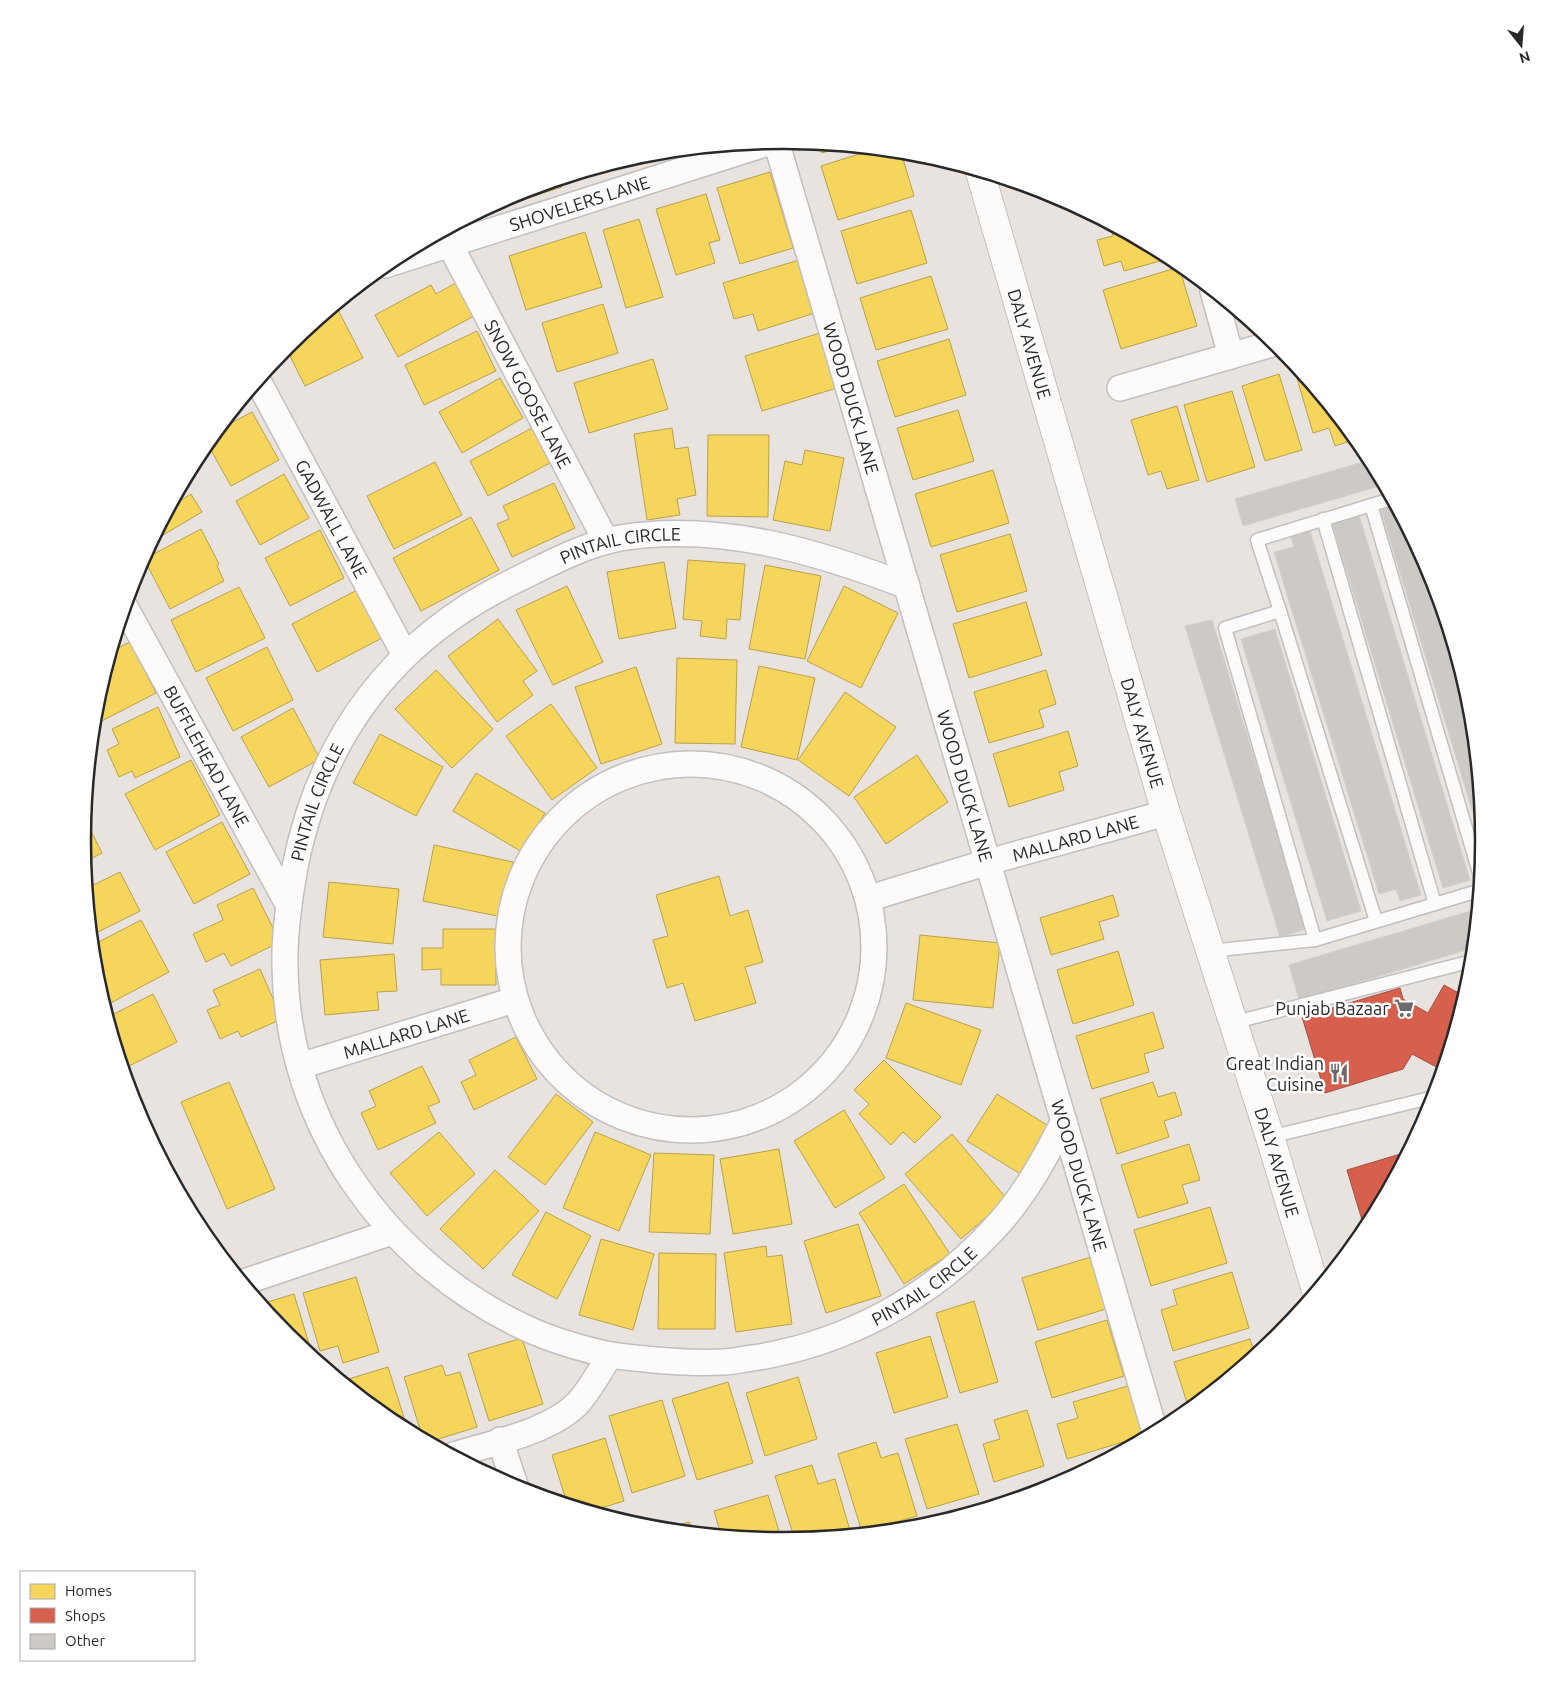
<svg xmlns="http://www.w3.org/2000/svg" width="1566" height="1681" font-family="Ubuntu,sans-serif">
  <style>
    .homes { fill: #f6d55c; stroke: #b8a14d }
    .shops { fill: #d6604d; stroke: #a25042 }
    .building { fill: #cdc9c5; stroke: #d3cfca }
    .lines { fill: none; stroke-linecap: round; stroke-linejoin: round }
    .lane-casing { stroke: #c1bfc0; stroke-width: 15 }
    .street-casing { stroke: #c1bfc0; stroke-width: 28 }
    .secondary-casing { stroke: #c1bfc0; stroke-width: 30 }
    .lane { stroke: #fcfbfa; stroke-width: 12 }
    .street { stroke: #fcfbfa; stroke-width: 25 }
    .secondary { stroke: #fcfbfa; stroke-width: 28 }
    .labels { text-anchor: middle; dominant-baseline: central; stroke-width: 5; stroke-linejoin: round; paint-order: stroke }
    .street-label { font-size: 18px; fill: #292929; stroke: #fff }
    .poi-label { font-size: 18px; fill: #292929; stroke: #fff; text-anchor: end }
    .rim { fill: none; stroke: #292929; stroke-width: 2.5 }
  </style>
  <rect width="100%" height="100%" fill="#e8e3de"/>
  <g class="homes">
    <polygon points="819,144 845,146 822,153"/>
    <polygon points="875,149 901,152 914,196 838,220 821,166"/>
    <polygon points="627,159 628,164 582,178 580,173"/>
    <polygon points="770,172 793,248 740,264 717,188"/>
    <polygon points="560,180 562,187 515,202 513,195 515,193"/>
    <polygon points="706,194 720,240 709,243 715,263 676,275 656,209"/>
    <polygon points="911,210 927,263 857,284 841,231"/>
    <polygon points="639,219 663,297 626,308 603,230"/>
    <polygon points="1109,224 1171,258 1124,271 1121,261 1104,266 1097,240 1113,236"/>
    <polygon points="585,232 602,287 526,310 509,256"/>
    <polygon points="799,260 815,313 758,331 753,314 734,319 723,283"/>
    <polygon points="1179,267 1197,326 1121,349 1103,290"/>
    <polygon points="931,276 948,329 876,350 860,298"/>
    <polygon points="456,283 474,316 398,357 375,315 431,285 436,294"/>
    <polygon points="603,304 618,353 557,372 542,323"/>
    <polygon points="338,310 363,358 305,386 286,348 320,319"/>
    <polygon points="477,331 496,371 424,405 405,365"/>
    <polygon points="820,333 837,388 762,411 745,356"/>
    <polygon points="949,339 966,395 895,417 877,361"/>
    <polygon points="653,359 668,409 589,433 574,383"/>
    <polygon points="1301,373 1356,439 1335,446 1329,428 1313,433 1296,375"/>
    <polygon points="1279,374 1302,450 1265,461 1242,386"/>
    <polygon points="500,378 523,418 462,453 439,412"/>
    <polygon points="1232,391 1255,467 1207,482 1184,405"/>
    <polygon points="1177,406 1199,480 1167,489 1161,471 1148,475 1131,420"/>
    <polygon points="958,410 974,461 913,480 897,428"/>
    <polygon points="252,412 279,460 231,486 207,443 218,430"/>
    <polygon points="532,428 550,463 488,496 470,461"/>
    <polygon points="672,428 675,449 688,447 696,495 677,499 680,515 647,520 634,434"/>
    <polygon points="708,435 769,435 768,517 707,516"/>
    <polygon points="805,450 844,458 830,531 773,520 785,461 802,465"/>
    <polygon points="435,462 462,515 394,549 367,496"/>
    <polygon points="993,470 1009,523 931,547 915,494"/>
    <polygon points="284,474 309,518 260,545 236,501"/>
    <polygon points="554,483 575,528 512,557 497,524 509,519 503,506"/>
    <polygon points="191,494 202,512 153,541 171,506"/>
    <polygon points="471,517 499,570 421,611 393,558"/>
    <polygon points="201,529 219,564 217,566 224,581 170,609 144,559"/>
    <polygon points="320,530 344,578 290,606 265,558"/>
    <polygon points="1010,534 1027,591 957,612 940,555"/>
    <polygon points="688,560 745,564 740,620 727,619 726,639 700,636 702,621 683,619"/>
    <polygon points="664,562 676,628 619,639 607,572"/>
    <polygon points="765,565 821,576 805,659 749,649"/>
    <polygon points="567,586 603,662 553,685 516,610"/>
    <polygon points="844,586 898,613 861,688 807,661"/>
    <polygon points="239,587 265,638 196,672 171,620"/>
    <polygon points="359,589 384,637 317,672 292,624"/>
    <polygon points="1026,602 1042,655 969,678 953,624"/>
    <polygon points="498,619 537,671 523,681 533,695 497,722 448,656"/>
    <polygon points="130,642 156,693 94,725 96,704 112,651"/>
    <polygon points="267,647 293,700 233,731 206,678"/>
    <polygon points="677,658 737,660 735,744 675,743"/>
    <polygon points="759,666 815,678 797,760 741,747"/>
    <polygon points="636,667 662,744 601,764 575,687"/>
    <polygon points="436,670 493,729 452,768 395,709"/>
    <polygon points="1046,670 1056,704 1039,710 1044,727 989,743 974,692"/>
    <polygon points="845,692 896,727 849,796 798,760"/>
    <polygon points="551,704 597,768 552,800 506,736"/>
    <polygon points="158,707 180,757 135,778 132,771 119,777 107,750 119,744 112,729"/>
    <polygon points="293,708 320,759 269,787 241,737"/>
    <polygon points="1068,731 1078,766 1059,772 1064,790 1009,807 993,754"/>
    <polygon points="380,734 443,767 416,816 353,783"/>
    <polygon points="917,755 948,802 886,844 854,797"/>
    <polygon points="191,760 220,815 155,850 125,794"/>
    <polygon points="476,773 545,813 522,852 453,811"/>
    <polygon points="85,819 102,853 85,862 83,840"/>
    <polygon points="222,822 250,874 194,904 166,852"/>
    <polygon points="434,845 513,862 502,917 423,901"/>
    <polygon points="120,872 140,911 92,935 87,888"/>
    <polygon points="719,876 730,916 748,910 763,962 745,967 756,1003 695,1021 683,983 667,988 653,940 668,936 656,895"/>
    <polygon points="329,882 399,889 393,944 323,937"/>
    <polygon points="253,888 280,942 231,966 224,953 206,962 193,934 223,920 217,905"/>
    <polygon points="1113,895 1119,916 1099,922 1104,939 1051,955 1040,918"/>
    <polygon points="141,920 169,972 105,1006 96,977 93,945"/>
    <polygon points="443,929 496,929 496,985 441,985 441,969 422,970 422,948 443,948"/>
    <polygon points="920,935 1000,943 993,1008 913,1000"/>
    <polygon points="1118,951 1134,1005 1073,1024 1057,970"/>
    <polygon points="394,954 397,991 377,992 379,1010 325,1015 320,960"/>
    <polygon points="260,969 282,1019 241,1037 238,1031 220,1039 207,1010 220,1005 213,990"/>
    <polygon points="153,994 177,1042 127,1067 117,1048 108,1017"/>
    <polygon points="906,1003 981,1030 961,1085 886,1058"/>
    <polygon points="1153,1012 1164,1048 1144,1054 1149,1072 1092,1089 1076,1036"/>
    <polygon points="516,1037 537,1079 474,1110 461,1082 476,1075 469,1060"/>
    <polygon points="884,1060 941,1117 915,1143 903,1132 891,1145 859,1114 869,1104 854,1090"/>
    <polygon points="422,1066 440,1102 428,1107 436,1123 378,1150 361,1113 376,1106 369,1091"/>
    <polygon points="229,1082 275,1189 227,1209 181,1102"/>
    <polygon points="1153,1082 1158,1097 1175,1092 1182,1115 1164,1121 1169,1137 1117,1154 1100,1099"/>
    <polygon points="556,1094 593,1122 545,1185 508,1157"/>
    <polygon points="997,1094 1052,1128 1022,1175 967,1141"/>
    <polygon points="844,1110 885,1178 835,1208 794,1141"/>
    <polygon points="439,1132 475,1174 427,1216 390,1173"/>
    <polygon points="595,1132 651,1155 619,1231 563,1208"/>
    <polygon points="952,1134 1007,1199 961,1239 905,1174"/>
    <polygon points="1189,1144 1200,1180 1182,1185 1188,1203 1138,1218 1121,1165"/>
    <polygon points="779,1149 792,1224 733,1234 720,1159"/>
    <polygon points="654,1153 714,1155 710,1234 649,1232"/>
    <polygon points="495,1170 539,1211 483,1269 440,1229"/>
    <polygon points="904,1184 950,1254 904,1284 859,1213"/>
    <polygon points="1210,1207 1227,1263 1151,1286 1134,1230"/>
    <polygon points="546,1212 591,1236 557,1299 512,1275"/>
    <polygon points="858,1224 881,1296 826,1313 804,1241"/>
    <polygon points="601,1239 654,1254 633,1330 579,1315"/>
    <polygon points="766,1246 767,1257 782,1255 792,1324 736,1332 724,1253"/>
    <polygon points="659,1253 716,1254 715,1329 658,1329"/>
    <polygon points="1094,1256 1109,1308 1038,1330 1022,1278"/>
    <polygon points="1232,1272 1249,1328 1173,1351 1161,1310 1177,1305 1173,1290"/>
    <polygon points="356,1277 379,1352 343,1363 338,1346 320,1351 303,1293"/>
    <polygon points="294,1294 313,1357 287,1336 261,1304"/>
    <polygon points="974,1301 998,1382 960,1393 936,1313"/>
    <polygon points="1107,1320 1124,1376 1052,1398 1035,1342"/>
    <polygon points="930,1336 948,1397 894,1413 876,1353"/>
    <polygon points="522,1338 543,1404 489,1421 468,1354"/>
    <polygon points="1250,1339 1255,1355 1189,1409 1174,1362"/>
    <polygon points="442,1365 446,1376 460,1372 477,1427 429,1442 423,1439 404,1377"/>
    <polygon points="388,1367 408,1430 394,1423 342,1381"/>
    <polygon points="798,1377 817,1439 765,1456 746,1393"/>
    <polygon points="728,1382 753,1463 697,1480 672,1399"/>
    <polygon points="1131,1385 1146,1435 1067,1459 1057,1424 1078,1418 1073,1402"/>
    <polygon points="662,1400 685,1476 632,1493 609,1416"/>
    <polygon points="1027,1410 1044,1466 994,1482 983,1444 1000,1439 994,1420"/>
    <polygon points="957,1424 979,1494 927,1509 905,1439"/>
    <polygon points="605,1438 624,1501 591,1511 567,1503 552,1455"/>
    <polygon points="876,1442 881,1458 898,1453 917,1516 862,1532 838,1454"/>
    <polygon points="812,1465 818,1484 835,1479 851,1534 795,1540 775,1476"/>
    <polygon points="768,1495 782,1541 721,1535 714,1511"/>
    <polygon points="689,1522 692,1532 665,1529"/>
  </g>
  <g class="shops">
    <polygon points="1444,985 1464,996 1442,1070 1412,1054 1403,1069 1325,1093 1302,1017 1400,988 1403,999 1428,1013"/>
    <polygon points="1407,1152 1365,1230 1347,1170"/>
  </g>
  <g class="building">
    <polygon points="1370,460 1383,485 1243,526 1235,499"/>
    <polygon points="1395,506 1428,569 1471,709 1483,846 1381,510"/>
    <polygon points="1359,515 1470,880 1443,888 1332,523"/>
    <polygon points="1310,531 1421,895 1400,901 1396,889 1379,894 1274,552 1294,547 1291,537"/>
    <polygon points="1212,620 1306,929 1280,937 1185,626"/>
    <polygon points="1275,629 1361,911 1327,921 1241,639"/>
    <polygon points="1477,909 1473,948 1299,1000 1289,965"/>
  </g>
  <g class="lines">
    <defs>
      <g id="lane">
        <polyline points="1371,505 1480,876"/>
        <polyline points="1323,519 1435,904"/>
        <polyline points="1280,611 1376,921"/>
        <polyline points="1315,940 1225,628 1280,611 1257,540 1391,499"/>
        <polyline points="1210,951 1315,940 1478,891"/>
        <polyline points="1232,1023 1472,961"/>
        <polyline points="1270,1137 1434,1097"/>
      </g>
      <g id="street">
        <path id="s1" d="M776 141 1155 1432"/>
        <path id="s2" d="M450 245 606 541"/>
        <path id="s3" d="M385 265 774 141"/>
        <polyline points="1213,291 1231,356"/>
        <path id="s4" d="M258 381 405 655"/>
        <polyline points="1120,388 1275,343"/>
        <path id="s5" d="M125 607 288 904"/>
        <circle cx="691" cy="947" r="183"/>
        <path id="s6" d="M870 898 988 862 1166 813"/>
        <path id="s7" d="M300 1066 514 1000"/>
        <polyline points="244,1282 392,1232"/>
        <path id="s8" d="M610 1355C583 1349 554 1341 528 1329 386 1264 287 1125 285 967 284 933 289 900 295 867 321 736 394 639 514 581 547 565 583 545 620 538 719 522 816 551 907 586"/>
        <polyline points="500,1440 516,1488"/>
        <path id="s9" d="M454 1455C492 1443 550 1432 578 1403 589 1391 601 1370 610 1355 648 1360 685 1364 723 1362 733 1362 743 1359 753 1358 844 1344 929 1299 992 1231 1023 1199 1044 1160 1064 1121"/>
      </g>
      <g id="secondary">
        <path id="s10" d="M980 172 1166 813 1270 1137 1316 1290"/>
      </g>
    </defs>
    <use href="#lane" class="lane-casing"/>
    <use href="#street" class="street-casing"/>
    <use href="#secondary" class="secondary-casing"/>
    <use href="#lane" class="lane"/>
    <use href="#street" class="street"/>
    <use href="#secondary" class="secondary"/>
  </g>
  <defs>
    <symbol id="supermarket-bare" viewBox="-9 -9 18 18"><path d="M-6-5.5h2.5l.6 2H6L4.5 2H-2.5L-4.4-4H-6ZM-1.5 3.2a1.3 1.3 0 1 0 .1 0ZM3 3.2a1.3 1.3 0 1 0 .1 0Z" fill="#6c6a68" stroke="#fff" stroke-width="2.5" paint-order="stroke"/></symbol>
    <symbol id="restaurant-bare" viewBox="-9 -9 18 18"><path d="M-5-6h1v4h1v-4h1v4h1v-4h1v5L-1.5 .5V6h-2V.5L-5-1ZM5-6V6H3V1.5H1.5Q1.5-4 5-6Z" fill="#6c6a68" stroke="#fff" stroke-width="2.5" paint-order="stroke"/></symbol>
  </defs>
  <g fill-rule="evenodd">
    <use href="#supermarket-bare" x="1390" y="994" width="28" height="28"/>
    <use href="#restaurant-bare" x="1325" y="1059" width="28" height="28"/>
  </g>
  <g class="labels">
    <g class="street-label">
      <text stroke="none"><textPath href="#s3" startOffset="204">SHOVELERS LANE</textPath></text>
      <text stroke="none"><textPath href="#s10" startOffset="179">DALY AVENUE</textPath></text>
      <text stroke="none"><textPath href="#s2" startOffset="168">SNOW GOOSE LANE</textPath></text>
      <text stroke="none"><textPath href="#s1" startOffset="268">WOOD DUCK LANE</textPath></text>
      <text stroke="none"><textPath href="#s4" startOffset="156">GADWALL LANE</textPath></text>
      <text stroke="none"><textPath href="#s8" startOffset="1135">PINTAIL CIRCLE</textPath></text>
      <text stroke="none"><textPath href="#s10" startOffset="584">DALY AVENUE</textPath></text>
      <text stroke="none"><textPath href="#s5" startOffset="170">BUFFLEHEAD LANE</textPath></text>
      <text stroke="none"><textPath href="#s1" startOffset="672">WOOD DUCK LANE</textPath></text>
      <text stroke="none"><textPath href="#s8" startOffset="715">PINTAIL CIRCLE</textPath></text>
      <text stroke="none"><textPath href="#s6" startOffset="214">MALLARD LANE</textPath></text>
      <text stroke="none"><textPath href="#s7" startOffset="111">MALLARD LANE</textPath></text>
      <text stroke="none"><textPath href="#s10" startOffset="1034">DALY AVENUE</textPath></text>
      <text stroke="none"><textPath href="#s1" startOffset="1078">WOOD DUCK LANE</textPath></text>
      <text stroke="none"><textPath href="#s9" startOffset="525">PINTAIL CIRCLE</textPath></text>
    </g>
    <g class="poi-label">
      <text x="1389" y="1008">Punjab Bazaar</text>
      <text x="1324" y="1063">Great Indian<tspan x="1324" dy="21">Cuisine</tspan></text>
    </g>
  </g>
  <path d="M0 0H1566V1681H0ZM782 149H784A691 691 0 0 1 1475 840V841A691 691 0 0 1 784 1532H782A691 691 0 0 1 91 841V840A691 691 0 0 1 782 149Z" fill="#fff" fill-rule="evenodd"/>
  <path class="rim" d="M782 149H784A691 691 0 0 1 1475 840V841A691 691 0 0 1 784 1532H782A691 691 0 0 1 91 841V840A691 691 0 0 1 782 149Z"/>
  <rect x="20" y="1571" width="175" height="90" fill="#ffffff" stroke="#a9a9a9"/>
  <rect x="30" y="1584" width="25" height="15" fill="#f6d55c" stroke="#a9a9a9"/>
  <text x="65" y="1596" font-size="15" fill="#292929">Homes</text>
  <rect x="30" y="1608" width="25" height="15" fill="#d6604d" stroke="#a9a9a9"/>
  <text x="65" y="1621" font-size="15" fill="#292929">Shops</text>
  <rect x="30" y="1634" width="25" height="15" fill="#cdc9c5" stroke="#a9a9a9"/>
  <text x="65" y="1646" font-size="15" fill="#292929">Other</text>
  <g transform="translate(1521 45) rotate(163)" stroke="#ffffff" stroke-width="4" paint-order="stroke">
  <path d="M0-4L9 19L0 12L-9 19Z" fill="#292929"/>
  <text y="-8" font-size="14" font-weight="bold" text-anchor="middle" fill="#292929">N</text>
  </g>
</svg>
